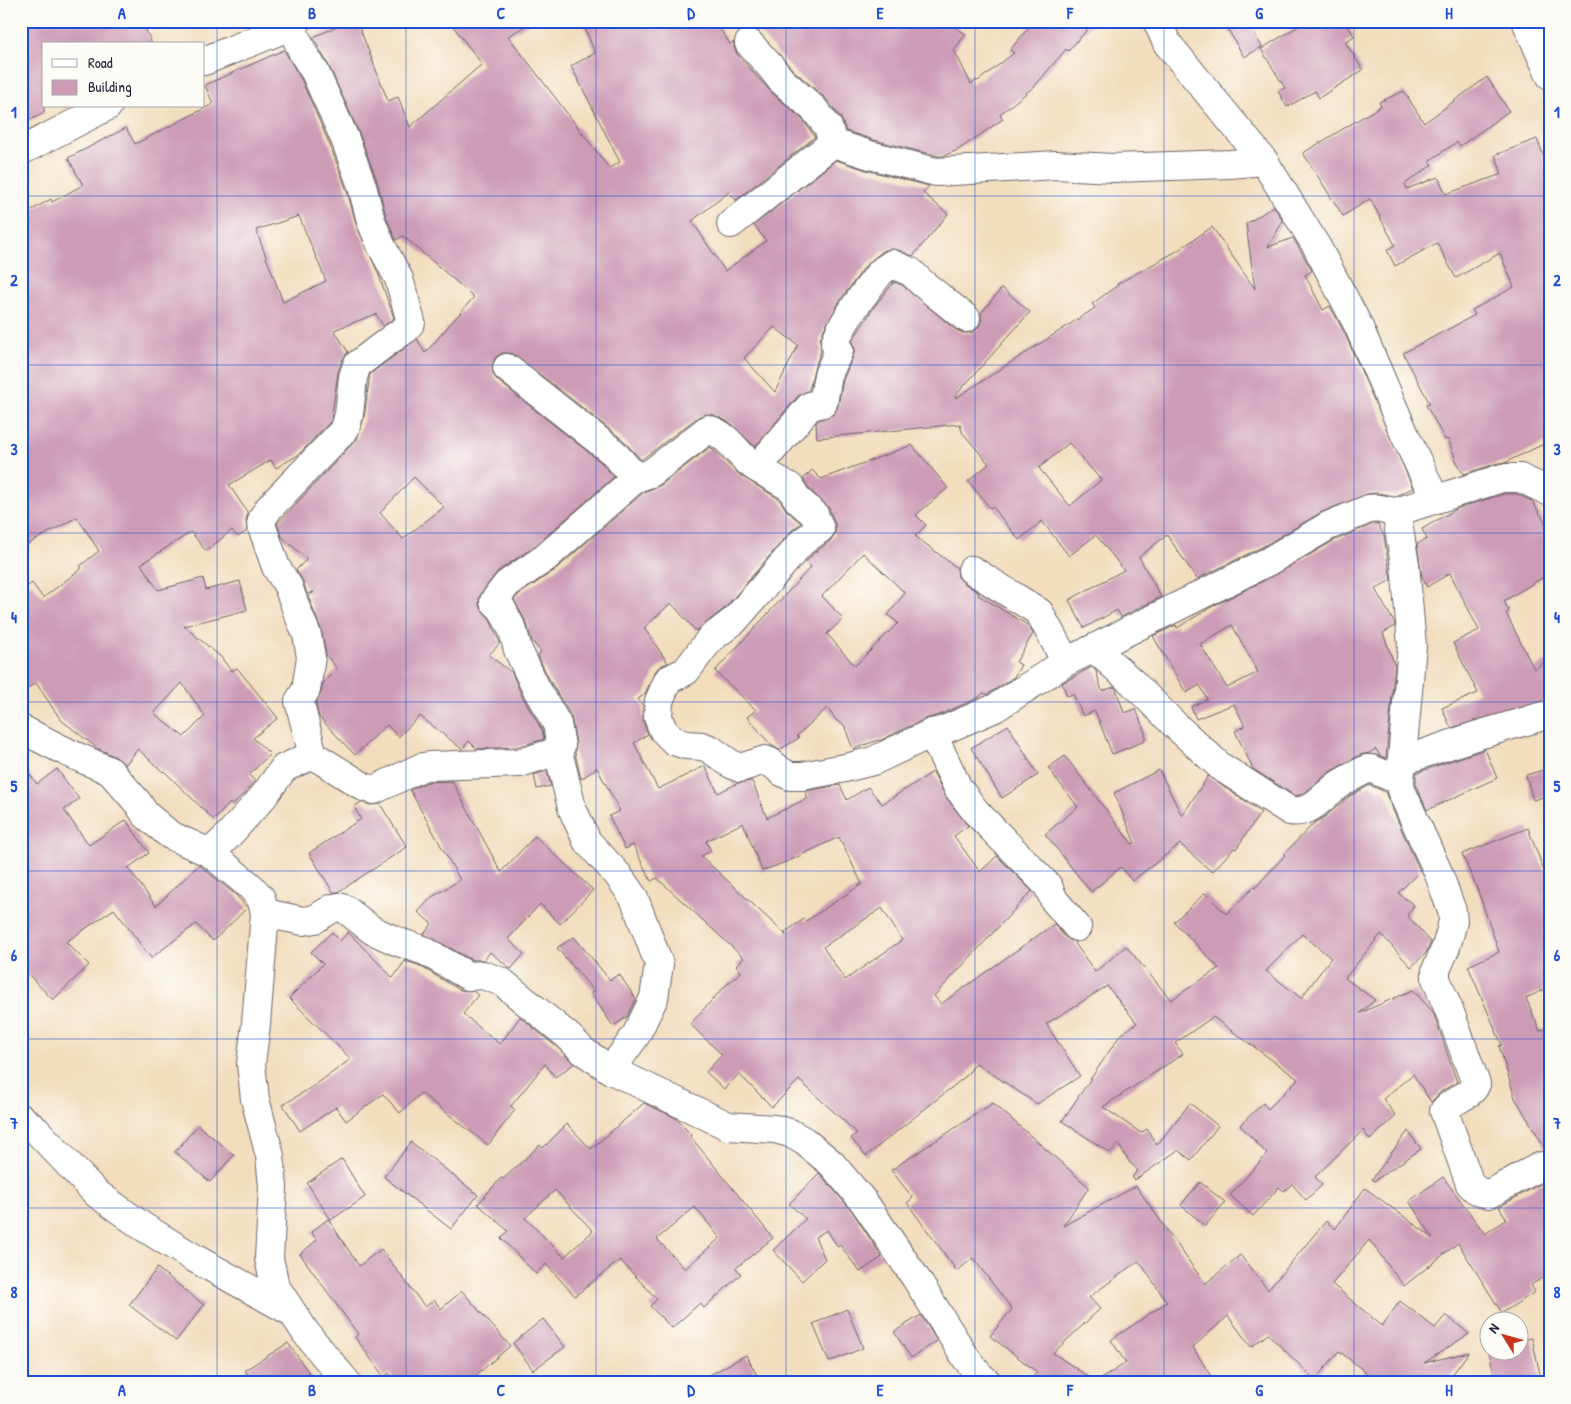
<svg xmlns="http://www.w3.org/2000/svg" width="1571" height="1404" font-family="'Patrick Hand',sans-serif">
  <style>
    .building { fill: #cc9bb5; fill-rule: evenodd }
    .lines { fill: none; stroke-linecap: round; stroke-linejoin: round }
    .minor-casing { stroke: #6b6368; stroke-width: 30 }
    .highway-casing { stroke: #6b6368; stroke-width: 30 }
    .minor { stroke: #fff; stroke-width: 28 }
    .highway { stroke: #fff; stroke-width: 28 }
    .grid { fill: none; stroke: #1d4ed8; stroke-width: 1; stroke-opacity: 0.55 }
    .neatline { fill: none; stroke: #1d4ed8; stroke-width: 2 }
    .grid-label { font-size: 16px; text-anchor: middle; font-weight: bold; fill: #1d4ed8 }
  </style>
  <rect width="100%" height="100%" fill="#fdfcf7"/>
  <filter id="ink" filterUnits="userSpaceOnUse"><feTurbulence type="fractalNoise" baseFrequency=".02" numOctaves="2"/><feDisplacementMap in="SourceGraphic" scale="10" xChannelSelector="R" yChannelSelector="G"/><feConvolveMatrix kernelMatrix="1 2 1 2 8 2 1 2 1" color-interpolation-filters="sRGB"/></filter>
  <filter id="wash" filterUnits="userSpaceOnUse"><feTurbulence type="fractalNoise" baseFrequency=".0096" numOctaves="4" result="noise"/><feDisplacementMap in="SourceGraphic" scale="20" xChannelSelector="R" yChannelSelector="G"/><feGaussianBlur stdDeviation="1.12" result="paint"/><feColorMatrix in="noise" values="0 0 0 0 0 0 0 0 0 0 0 0 0 0 0 0 0 1.4 0 .05"/><feComposite in="paint" operator="in"/></filter>
  <g filter="url(#wash)">
    <rect width="100%" height="100%" fill="#f2ddbd"/>
    <g id="blocks">
      <g class="building">
        <polygon points="21,21 142,21 152,44 44,44 44,113 21,125"/>
        <path d="M351 21H357L388 101 398 97 410 127 482 64 449 21H534L508 36 609 168 620 162 571 66 595 53 582 21H715L730 44 734 42V47L737 54 771 92 803 120 815 137 736 200 729 192 692 221 725 271 766 241 754 225 836 160 866 170 929 186 923 193 948 214 913 256 898 250 890 249 883 251 867 264 841 299 824 329 820 340 821 351 814 369 809 390 798 396 755 447 732 424 714 415 706 414 698 417 641 460 623 440 517 356 509 353H502L495 358 492 366 493 374 497 380 602 463 614 477 535 546 498 571 482 592 479 598V606L489 618 500 643 489 655 512 673 522 696 542 730 544 739 517 747 477 749 469 741 462 749 420 716 398 737 387 725 355 755 319 717 316 704 321 693 323 683 337 669 326 655 321 629 308 596 314 592 307 594 303 581 296 570 307 559 282 537 277 524 357 439 364 418 370 374 417 339 425 353 474 297 403 236 396 240 395 238 386 216 377 181 359 133 329 66 313 37ZM774 327 798 345 775 392 744 358ZM414 477 444 507 403 539 380 513Z"/>
        <polygon points="774,21 946,21 966,34 954,50 971,84 977,80 978,81 1014,53 1010,50 1034,21 1095,21 1068,51 1066,49 1035,86 1000,114 1003,119 958,150 943,156 938,156 874,140 846,131 841,118 826,99 792,69 757,30"/>
        <polygon points="1223,21 1247,21 1262,47 1244,57"/>
        <polygon points="1307,21 1345,21 1354,36 1345,42 1363,70 1319,98 1315,91 1287,107 1278,91 1285,88 1261,49"/>
        <path d="M284 50 301 79 330 145 347 191 357 227 377 270 394 318 383 326 376 314 334 330 348 352 342 360 338 372 331 421 298 455 276 468 271 460 229 485 248 513 246 520 247 531 238 537 232 530 206 551 191 532 141 564 158 590 203 578 206 590 240 581 247 610 184 626 221 657 231 671 237 668 278 718 253 738 270 754 249 775 255 781 233 805 230 803 214 820 164 771 163 772 138 749 125 765 116 757 97 748 61 720 36 683 21 692V591L32 583 43 598 82 568 80 566 99 551 77 517 21 548V216L51 199 52 202 83 185 68 158 126 128 135 144 213 104 205 85ZM299 216 326 281 283 302 256 230ZM182 683 205 716 184 737 154 713Z"/>
        <polygon points="1487,77 1509,111 1460,146 1457,142 1429,161 1432,165 1405,184 1407,189 1438,177 1446,194 1502,174 1495,155 1537,139 1550,173 1550,441 1508,461 1509,462 1498,463 1464,474 1459,468 1448,439 1445,440 1426,405 1430,404 1403,353 1475,315 1472,310 1514,287 1500,253 1456,278 1437,243 1395,266 1387,250 1395,245 1370,199 1343,216 1303,153 1381,106 1379,102 1404,91 1424,123"/>
        <path d="M1274 206 1283 221 1268 247 1293 238 1303 255 1312 271 1305 275 1323 310 1330 306 1344 332 1413 488 1395 496 1377 493 1367 494 1322 512 1262 547 1197 579 1167 535 1139 557 1161 597 1121 617 1117 610 1084 628 1069 600 1124 570 1096 535 1069 556 1042 521 1019 540 993 507 990 508 968 481 989 464 962 432 960 424 817 438 816 423 819 420 834 414 838 406 843 380 853 356 855 349 852 342 856 335 874 307 894 282 902 285 956 330 963 333H971L978 328 981 321V313L1002 288 1030 312 955 396 956 398 1095 308 1092 304 1118 285 1117 284 1177 251 1212 227 1255 289 1246 224ZM1069 443 1101 480 1070 506 1039 468Z"/>
        <path d="M912 445 948 488 916 515 926 525 915 536 957 568 958 577 964 583 979 593 978 595 1029 626 1033 634 1016 662 1021 665 1014 677 988 694 983 693 978 698 939 715 925 719 879 741 878 740 853 749 844 725 837 721 827 708 797 736 799 738 779 750 771 745 747 717 756 710 715 671 811 567 806 562 813 554 829 542 834 536 836 530 835 524 829 508 810 490 803 479 812 470 821 479ZM863 553 905 593 888 615 898 623 855 666 827 634 843 619 822 596Z"/>
        <path d="M710 447 741 476 779 499 788 512 801 523 790 532 724 609 696 631 671 603 644 628 668 663 660 666 654 673 645 694 638 699 643 706V722L648 734 634 743 658 789 705 766 718 793 738 783 752 781 767 818 808 798 805 791 840 785 847 800 868 787 882 804 933 772 946 797 968 826 954 836 980 872 997 856 1032 891 934 996 941 1004 1054 924 1065 937 1074 942 1095 972 1126 946 1171 1000 1219 968 1174 922 1205 893 1226 914 1254 887 1255 888 1285 855 1284 854 1314 823 1326 816 1347 798 1370 785 1385 792 1420 871 1398 893 1414 905 1407 915 1431 942 1426 953 1411 967 1381 934 1345 978 1375 1000 1360 1013 1413 990 1433 1012 1457 1082 1442 1091 1431 1102 1413 1074 1383 1099 1396 1116 1370 1140 1363 1130 1315 1177 1322 1185 1306 1200 1292 1184 1284 1191 1279 1187 1253 1216 1230 1195 1267 1154 1240 1125 1263 1103 1268 1109 1298 1079 1213 1017 1175 1043 1183 1054 1103 1107 1141 1133 1147 1129 1157 1145 1190 1103 1218 1126 1191 1160 1178 1150 1135 1180 1132 1177 1138 1170 1130 1163 1118 1144 1110 1153 1062 1121 1121 1034 1137 1023 1107 986 1046 1024 1080 1076 1037 1104 976 1063 966 1076 866 1156 851 1138 857 1133 799 1080 772 1107 739 1074 724 1089 706 1072 722 1055 690 1024 725 986 741 972 736 965 744 958 657 878 651 881 633 845 625 849 609 816 620 811 597 768 581 779 575 753 576 743 571 716 550 681 538 656 541 652 532 641 527 624 514 600 518 595 555 570 644 492 661 485ZM743 823 762 871 791 860 839 837 862 884 806 921 804 919 785 932 786 935 701 856 711 851 706 841ZM882 908 902 940 845 980 823 947ZM1302 934 1331 958 1301 998 1266 971Z"/>
        <polygon points="1504,494 1517,494 1532,501 1550,530 1550,573 1504,601 1509,611 1506,613 1534,669 1550,659 1550,699 1451,728 1442,708 1478,693 1453,643 1479,630 1450,573 1427,587 1422,577 1417,544 1427,539 1422,529 1458,508"/>
        <path d="M1373 524H1378L1384 536 1391 580 1375 589 1394 622 1395 626 1383 633 1395 666 1386 758 1380 756 1376 749 1369 753 1360 755 1330 772 1303 794 1295 796 1253 769 1235 731 1245 726 1234 704 1196 719 1191 707 1207 699 1200 685 1186 693 1153 636 1176 625 1177 628 1213 606 1277 574 1335 540ZM1232 625 1258 672 1227 688 1200 644Z"/>
        <polygon points="1092,667 1096,671 1102,691 1114,687 1116,689 1124,713 1136,709 1145,733 1145,741 1112,754 1095,711 1083,716 1073,694 1067,696 1062,683"/>
        <polygon points="1008,725 1038,775 1002,798 971,748"/>
        <polygon points="1485,749 1497,778 1427,810 1416,786 1416,773"/>
        <polygon points="1065,756 1132,844 1135,843 1114,793 1159,770 1182,816 1208,776 1261,812 1236,849 1234,848 1212,872 1180,844 1132,881 1121,867 1091,892 1045,834 1078,807 1048,768"/>
        <polygon points="21,763 37,784 57,769 79,799 64,810 89,845 126,820 149,853 128,868 156,906 199,865 237,896 247,908 213,941 196,924 151,958 114,909 66,942 89,965 53,1000 21,967"/>
        <polygon points="1550,768 1550,795 1533,800 1526,775"/>
        <polygon points="547,771 551,786 537,789 534,775"/>
        <polygon points="452,781 501,872 535,836 593,890 560,924 540,904 508,939 524,954 511,969 490,952 484,960 472,960 424,934 432,924 418,912 432,897 460,880 410,790 427,782"/>
        <polygon points="361,802 370,805 380,804 407,847 338,892 333,892 309,853 361,819 354,807"/>
        <polygon points="1528,828 1544,871 1550,869 1550,987 1526,998 1540,1031 1550,1027 1550,1152 1547,1151 1515,1098 1499,1046 1502,1045 1468,966 1499,952 1478,891 1462,854"/>
        <polygon points="332,932 340,941 348,932 393,978 405,961 418,965 460,990 473,991 478,995 463,1014 500,1044 520,1017 558,1048 574,1064 555,1077 545,1064 511,1106 515,1110 488,1145 421,1093 400,1113 383,1094 346,1121 336,1107 300,1131 283,1105 315,1085 351,1059 289,998 323,964 311,952"/>
        <polygon points="574,937 610,980 619,974 636,999 627,1017 613,1026 591,993 594,991 557,948"/>
        <path d="M644 1103 676 1118 691 1135 690 1136 773 1238 736 1268 741 1274 704 1308 700 1303 672 1328 650 1306 657 1299 620 1260 575 1296 546 1264 536 1274 501 1238 508 1231 478 1204 501 1178 503 1179 540 1145 543 1148 567 1124 591 1149ZM555 1190 593 1231 564 1257 525 1218ZM695 1207 720 1238 685 1269 657 1239Z"/>
        <path d="M993 1103 1089 1187 1063 1226 1136 1186 1205 1284 1240 1255 1268 1290 1326 1221 1335 1229 1365 1188 1433 1238 1409 1201 1443 1177 1485 1234 1507 1219 1499 1207 1542 1183 1550 1185V1273L1531 1285 1535 1292 1502 1313 1458 1243 1404 1286 1369 1240 1332 1284 1382 1326 1400 1301 1435 1328 1446 1315 1469 1334 1424 1363 1469 1352 1446 1383H1370L1369 1375 1339 1351 1315 1380 1268 1334 1251 1347 1228 1316 1193 1347 1215 1383H1028L1037 1372 990 1336 1012 1309 973 1258 957 1271 907 1203 913 1198 891 1170ZM1139 1261 1167 1302 1111 1340 1126 1363 1096 1382 1053 1353 1100 1309 1089 1297Z"/>
        <polygon points="198,1125 234,1155 210,1182 175,1152"/>
        <polygon points="1408,1131 1421,1149 1374,1181 1372,1179"/>
        <polygon points="411,1142 478,1195 451,1229 384,1177"/>
        <polygon points="342,1159 365,1197 331,1220 307,1183"/>
        <polygon points="819,1173 852,1211 882,1257 860,1272 840,1245 838,1247 827,1230 815,1237 825,1259 802,1281 773,1250 806,1219 789,1204"/>
        <polygon points="1200,1182 1225,1202 1205,1226 1181,1205"/>
        <polygon points="328,1219 359,1266 381,1249 425,1307 434,1300 441,1309 462,1291 510,1346 467,1383 397,1383 389,1373 384,1377 355,1337 358,1334 300,1254 317,1240 311,1232"/>
        <polygon points="157,1268 204,1305 176,1341 129,1305"/>
        <polygon points="847,1309 863,1348 829,1362 813,1324"/>
        <polygon points="921,1315 937,1341 911,1358 894,1332"/>
        <polygon points="543,1319 565,1347 533,1370 513,1343"/>
        <polygon points="1532,1338 1542,1383 1496,1383 1489,1352 1518,1352 1518,1341"/>
        <polygon points="288,1343 316,1383 253,1383 245,1370"/>
        <polygon points="746,1355 761,1383 695,1383"/>
      </g>
    </g>
  </g>
  <g filter="url(#ink)">
    <use href="#blocks" fill-opacity="0" stroke="#6b6368" stroke-width="1"/>
    <g class="lines">
      <defs>
        <g id="minor">
          <polyline points="1157,21 1167,43 1264,161 1317,247 1358,325 1405,435 1435,499"/>
          <polyline points="291,26 303,53 315,72 345,139 362,186 371,221 381,245 399,279 411,322 406,329 391,339 357,365 353,377 349,414 345,429 269,508 263,517 261,524 276,567 288,586 297,611 307,635 311,657 306,690 299,701 313,755 364,787 374,790 422,767 429,766 520,763 558,751 572,808 587,841 618,875 634,898 659,964 654,998 636,1035 611,1070"/>
          <polyline points="749,43 770,66 781,80 814,109 828,127 833,143"/>
          <polyline points="204,61 291,26 297,21"/>
          <polyline points="21,151 108,106"/>
          <polyline points="731,224 833,143 870,155 936,172 1056,165 1113,168 1230,164 1264,161"/>
          <path d="M507 368 613 452 636 478 651 473 708 429C733 437 736 456 757 468L810 406 823 403 828 375 839 350 835 344C839 325 867 290 879 274 882 270 888 267 892 264L911 272 922 283 966 318"/>
          <path d="M757 468 790 487 798 500 814 514 820 529 802 542 735 620 710 639 686 671 668 680 659 701 658 717 663 730 674 741 686 745 702 746 710 749 731 764 740 768 765 760 770 762 782 772 790 776H802L845 768 873 761 932 733 944 730 995 708 1066 662 1269 561 1328 526 1369 509C1378 507 1387 511 1396 512L1502 478H1520L1550 492"/>
          <path d="M1396 512 1405 564 1412 646 1400 781 1401 790 1438 872 1452 911 1453 921 1450 933 1446 947 1436 970V979L1451 1015 1476 1084C1471 1097 1452 1099 1444 1111L1470 1184C1475 1190 1480 1193 1489 1194L1537 1168 1542 1166 1550 1170"/>
          <polyline points="972,570 1039,612 1066,662"/>
          <path d="M1095 649 1133 683 1176 726 1221 767 1290 811C1310 815 1323 796 1338 785 1347 779 1357 774 1367 769H1372L1400 781"/>
          <polyline points="21,729 69,753 110,771 138,803 145,814 158,825 170,835 210,853 251,887 261,898 265,913 256,1024 251,1064 255,1099 270,1156 273,1187 269,1258 275,1286 306,1333 347,1383"/>
          <polyline points="932,733 958,788 976,812 1048,886 1054,900 1077,927"/>
          <polyline points="558,751 561,746 557,724 536,688 518,650 513,631 502,609 494,601 507,584 545,558 636,478"/>
          <polyline points="1402,761 1475,736 1550,714"/>
          <polyline points="210,853 226,838 263,797 284,768 313,755"/>
          <polyline points="265,913 303,921 315,919 333,908 339,907 345,909 372,930 396,941 425,951 468,976 483,975 502,982 568,1036 583,1051 611,1070 728,1126 775,1129 790,1133 804,1141 831,1163 864,1202 915,1277 966,1358 979,1375 988,1383"/>
          <polyline points="21,1118 37,1131 96,1193 142,1226 194,1258 288,1310"/>
        </g>
        <polyline id="highway" points="1526,21 1550,75"/>
      </defs>
      <use href="#minor" class="minor-casing"/>
      <use href="#highway" class="highway-casing"/>
      <use href="#minor" class="minor"/>
      <use href="#highway" class="highway"/>
    </g>
  </g>
  <path class="grid" d="M217 21V1383M406 21V1383M596 21V1383M786 21V1383M975 21V1383M1164 21V1383M1354 21V1383M21 196H1550M21 365H1550M21 533H1550M21 702H1550M21 871H1550M21 1039H1550M21 1208H1550"/>
  <rect width="1571" height="1404" fill="none" stroke="#fdfcf7" stroke-width="55"/>
  <rect x="42" y="42" width="162" height="65" fill="#fdfcf7" stroke="#a5a5ac"/>
  <rect x="52" y="59" width="25" height="8" fill="#ffffff" stroke="#a5a5ac"/>
  <text x="88" y="68" font-size="15" fill="#22223b">Road</text>
  <rect x="52" y="80" width="25" height="15" fill="#cc9bb5" stroke="#a5a5ac"/>
  <text x="88" y="92" font-size="15" fill="#22223b">Building</text>
  <g transform="translate(1504 1336) rotate(307)"><circle r="24" fill="#fdfcf7" stroke="#a5a5ac"/>
  <path d="M0-4L9 19L0 12L-9 19Z" fill="#c8321e"/>
  <text y="-8" font-size="14" font-weight="bold" text-anchor="middle" fill="#22223b">N</text>
  </g>
  <rect x="28" y="28" width="1516" height="1348" class="neatline"/>
  <g class="grid-label">
    <text x="122" y="19">A</text>
    <text x="312" y="19">B</text>
    <text x="501" y="19">C</text>
    <text x="691" y="19">D</text>
    <text x="880" y="19">E</text>
    <text x="1070" y="19">F</text>
    <text x="1259" y="19">G</text>
    <text x="1449" y="19">H</text>
    <text x="14" y="118">1</text>
    <text x="1557" y="118">1</text>
    <text x="14" y="286">2</text>
    <text x="1557" y="286">2</text>
    <text x="14" y="455">3</text>
    <text x="1557" y="455">3</text>
    <text x="14" y="623">4</text>
    <text x="1557" y="623">4</text>
    <text x="14" y="792">5</text>
    <text x="1557" y="792">5</text>
    <text x="14" y="961">6</text>
    <text x="1557" y="961">6</text>
    <text x="14" y="1129">7</text>
    <text x="1557" y="1129">7</text>
    <text x="14" y="1298">8</text>
    <text x="1557" y="1298">8</text>
    <text x="122" y="1396">A</text>
    <text x="312" y="1396">B</text>
    <text x="501" y="1396">C</text>
    <text x="691" y="1396">D</text>
    <text x="880" y="1396">E</text>
    <text x="1070" y="1396">F</text>
    <text x="1259" y="1396">G</text>
    <text x="1449" y="1396">H</text>
  </g>
</svg>
